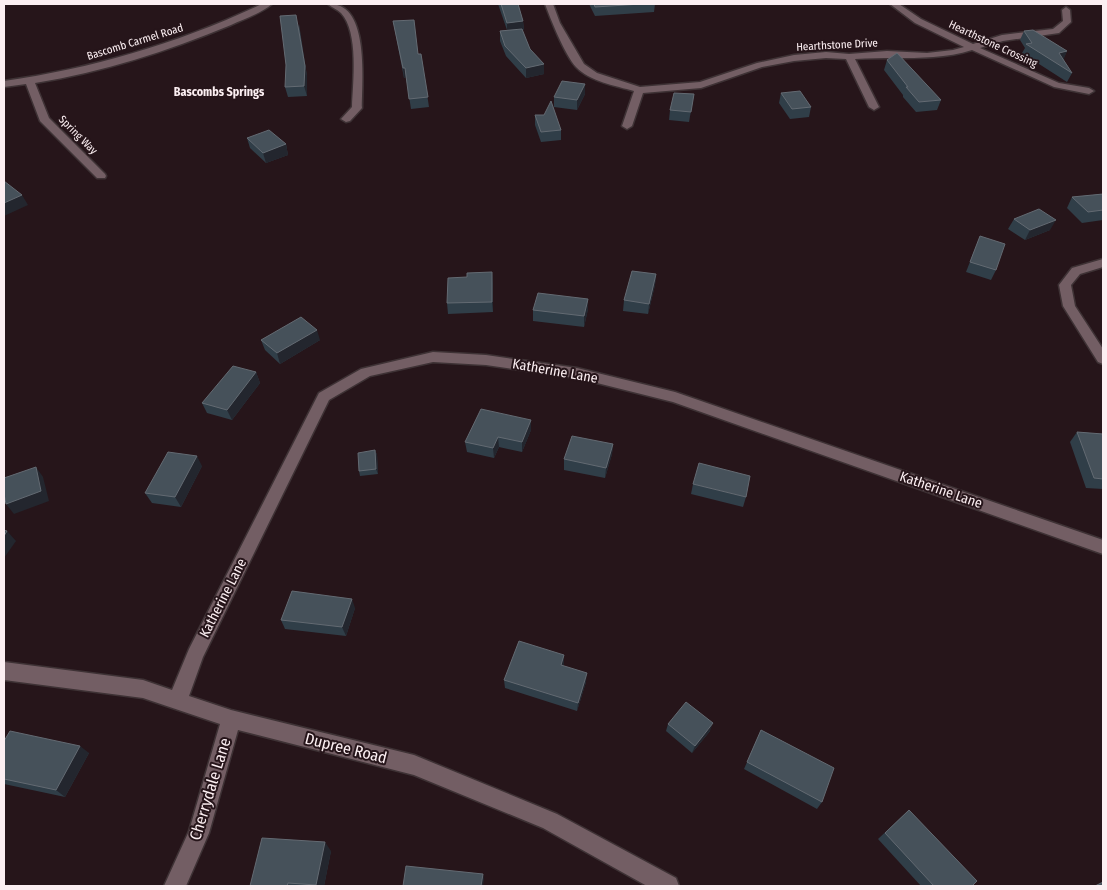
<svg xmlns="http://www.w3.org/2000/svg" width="1107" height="890" font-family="'Fira Sans Condensed',sans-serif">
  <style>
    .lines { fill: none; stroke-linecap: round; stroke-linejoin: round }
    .street-casing { stroke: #3e3235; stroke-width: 3 }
    .street { fill: #735e64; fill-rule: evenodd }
    .wall { fill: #303e48 }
    .shaded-wall { fill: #23262e }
    .building { fill: #46515a; stroke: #636a72 }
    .labels { text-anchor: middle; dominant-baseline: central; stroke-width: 4; stroke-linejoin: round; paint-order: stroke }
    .far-street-label { font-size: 11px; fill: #fceff2; stroke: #26151a }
    .far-neighbourhood-label { font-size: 12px; font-weight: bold; fill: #fceff2; stroke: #26151a }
    .street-label { font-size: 14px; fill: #fceff2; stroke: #26151a }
    .near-street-label { font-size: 16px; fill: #fceff2; stroke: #26151a }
  </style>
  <rect width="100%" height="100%" fill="#26151a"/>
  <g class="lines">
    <defs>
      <g id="street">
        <path d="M262 4H272C262 13 244 19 231 25 168 51 103 72 35 83L49 118 105 174 106 176 105 178H97L40 121 26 84 4 87V81C95 68 179 43 262 4Z"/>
        <path d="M328 4C370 1 362 81 362 108L350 121 346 122 341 119 352 107C353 83 359 32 341 13 337 9 332 8 328 4Z"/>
        <path d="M545 4H553L560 23 584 64 597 73 640 87 700 82 757 63 794 55 826 52 849 54 887 51 927 53 953 50 964 47 915 23 890 4H899L921 19 973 44 1002 35 1053 29 1063 21 1062 10 1066 7 1070 10 1071 22 1059 33 1003 41 980 48 1059 83 1089 88 1094 91 1089 94 1054 87 972 50C934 62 894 56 855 59L879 107 874 110 869 107 846 59 826 58 794 61 762 67 701 88 643 93 632 126 627 129 622 126 634 91C616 86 589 81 576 67 565 55 551 20 545 4Z"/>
        <polygon points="1103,259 1103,267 1080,274 1071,285 1075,306 1103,349 1103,364 1098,362 1063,306 1059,285 1072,268"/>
        <polygon points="433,352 486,355 577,368 675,392 1103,540 1103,554 673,402 577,378 486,365 433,362 370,376 329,400 203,657 189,696 231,710 414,755 557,814 676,878 679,886 647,886 543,828 414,775 238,730 209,833 186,886 164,886 189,831 220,724 143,698 4,680 4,662 143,680 172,690 189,649 319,393 361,369"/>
      </g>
    </defs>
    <use href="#street" class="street-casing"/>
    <use href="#street" class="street"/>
  </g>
  <g class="wall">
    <polygon points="498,4 518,4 523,21 524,30 522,30 530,49 544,74 526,78 506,56 500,41 500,31 507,30"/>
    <polygon points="589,4 655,4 654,12 595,16"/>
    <polygon points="393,21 418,54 421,54 429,107 411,109 406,77 404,78"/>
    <polygon points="299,24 307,76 307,96 288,97 285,87"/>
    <polygon points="1024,31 1067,51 1063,59 1072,73 1067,82 1022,53 1025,48 1020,40"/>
    <polygon points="887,60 941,100 937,110 916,112 903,97 903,95 884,70"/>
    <polygon points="781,93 811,107 809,117 790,119 779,103"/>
    <polygon points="585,94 577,110 554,107 554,97"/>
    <polygon points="694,94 689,122 669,120 670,110"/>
    <polygon points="535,115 561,130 561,140 541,142 535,125"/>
    <polygon points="247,138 286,144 288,155 266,163 250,148"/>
    <polygon points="1103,194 1103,220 1082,223 1067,208 1072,197"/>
    <polygon points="1014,219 1050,230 1025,240 1008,229"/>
    <polygon points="980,236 996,270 991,280 966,272"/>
    <polygon points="656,274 655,285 648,314 623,311 624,300"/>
    <polygon points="493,283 493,312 448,314 447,303"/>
    <polygon points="588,299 588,309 584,327 533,321 533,310"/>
    <polygon points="261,340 320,340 280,364 265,350"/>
    <polygon points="256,372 260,383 232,420 207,413 202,403"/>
    <polygon points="531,430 522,452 499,447 494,458 467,452 465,442"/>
    <polygon points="1077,432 1103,434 1103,489 1086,488 1070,442"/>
    <polygon points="613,444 612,454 605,478 564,470 564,459"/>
    <polygon points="375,450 377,455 378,474 360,476 359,471"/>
    <polygon points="202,466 181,507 152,503 145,493"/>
    <polygon points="693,484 746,497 743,507 691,494"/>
    <polygon points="355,608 346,636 285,629 281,620"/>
    <polygon points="564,655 563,666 586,682 577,711 505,688 504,680"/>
    <polygon points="668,724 710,731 692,753 666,731"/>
    <polygon points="761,730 822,802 817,809 744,769"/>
    <polygon points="4,741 89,753 65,797 4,784"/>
    <polygon points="909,810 972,886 921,886 878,839"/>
    <polygon points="331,851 324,886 250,886"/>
  </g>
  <g class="shaded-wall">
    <polygon points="296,15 307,76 307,96 304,86"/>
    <polygon points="523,21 524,30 507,32 507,23"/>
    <polygon points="1067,51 1063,61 1055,62 1059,53"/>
    <polygon points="544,64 544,74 526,78 526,68"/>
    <polygon points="403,68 405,68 406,77 404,78"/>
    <polygon points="585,84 585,94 577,110 577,100"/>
    <polygon points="286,144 288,155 266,163 263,153"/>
    <polygon points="22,195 28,205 4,216 4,203"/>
    <polygon points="1056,220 1050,230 1025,240 1030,230"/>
    <polygon points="492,272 493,283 493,312 492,302"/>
    <polygon points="656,274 655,285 648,314 649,304"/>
    <polygon points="588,299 588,309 584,327 584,316"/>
    <polygon points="317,330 320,340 280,364 277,353"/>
    <polygon points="256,372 260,383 232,420 227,410"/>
    <polygon points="531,420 531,430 522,452 522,442"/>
    <polygon points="498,437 499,447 494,458 493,448"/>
    <polygon points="613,444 612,454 605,478 606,468"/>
    <polygon points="375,450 377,455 378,474 376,469"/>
    <polygon points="197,456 202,466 181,507 175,497"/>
    <polygon points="36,467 43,477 49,501 14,514 6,504"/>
    <polygon points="7,531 16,541 4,558 4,536"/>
    <polygon points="352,599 355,608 346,636 342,627"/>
    <polygon points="564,655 564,664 560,673 561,665"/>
    <polygon points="587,673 586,682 577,711 578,703"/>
    <polygon points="713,723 710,731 692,753 695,746"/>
    <polygon points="80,746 89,753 65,797 56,790"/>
    <polygon points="325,842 331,851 324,886 317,886 316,885"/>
    <polygon points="483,874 484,879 483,886 481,886"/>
  </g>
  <g class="building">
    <polygon points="501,4 518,4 523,21 507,23"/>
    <polygon points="594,4 641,4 595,7"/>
    <polygon points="296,15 305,66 304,86 285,87 286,65 280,16"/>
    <polygon points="414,20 418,54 421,54 428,97 409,99 405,68 403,68 393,21"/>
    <polygon points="522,29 530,49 544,64 526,68 505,46 500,31"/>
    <polygon points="1033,30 1067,51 1059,53 1072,73 1026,44 1032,43 1024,31"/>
    <polygon points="897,53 941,100 919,102 906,87 908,87 887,60"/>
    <polygon points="562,81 585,84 577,100 554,97"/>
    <polygon points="800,91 811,107 792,109 781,93"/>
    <polygon points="674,93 694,94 691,112 670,110"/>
    <polygon points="551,101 561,130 541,132 535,115 544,115"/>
    <polygon points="269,130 286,144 263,153 247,138"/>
    <polygon points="4,181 22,195 4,203"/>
    <polygon points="1103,194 1103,210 1088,212 1072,197"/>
    <polygon points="1039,209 1056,220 1030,230 1014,219"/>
    <polygon points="980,236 1005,244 996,270 970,262"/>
    <polygon points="632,271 656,274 649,304 624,300"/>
    <polygon points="492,272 492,302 447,303 448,278 467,277 467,273"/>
    <polygon points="538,293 588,299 584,316 533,310"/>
    <polygon points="301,317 317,330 277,353 261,340"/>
    <polygon points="233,366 256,372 227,410 202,403"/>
    <polygon points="481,409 531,420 522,442 498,437 493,448 465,442"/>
    <polygon points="1077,432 1103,434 1103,479 1094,478"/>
    <polygon points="572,436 613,444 606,468 564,459"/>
    <polygon points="375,450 376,469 359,471 358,453"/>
    <polygon points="168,452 197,456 175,497 145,493"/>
    <polygon points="699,463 750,476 746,497 693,484"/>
    <polygon points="36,467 41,491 6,504 4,494 4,478"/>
    <polygon points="4,530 7,531 4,536"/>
    <polygon points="292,591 352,599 342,627 281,620"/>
    <polygon points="519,641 564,655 561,665 587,673 578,703 504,680"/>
    <polygon points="686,702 713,723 695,746 668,724"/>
    <polygon points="761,730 834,768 822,802 747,762"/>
    <polygon points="10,731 80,746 56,790 4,779 4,741"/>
    <polygon points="909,810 977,881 972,886 934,886 885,833"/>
    <polygon points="262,838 325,842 316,885 288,883 287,886 250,886"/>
    <polygon points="406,866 483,874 481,886 403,886"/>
    <polygon points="1103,882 1103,886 1095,886"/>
  </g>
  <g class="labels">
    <g class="far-street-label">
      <text transform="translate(135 42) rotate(-17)">Bascomb Carmel Road</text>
      <text transform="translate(993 44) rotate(25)">Hearthstone Crossing</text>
      <text transform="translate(837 45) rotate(-3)">Hearthstone Drive</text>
      <text transform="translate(78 135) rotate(45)">Spring Way</text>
    </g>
    <g class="far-neighbourhood-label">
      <text x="219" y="92">Bascombs Springs</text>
    </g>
    <g class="street-label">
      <text transform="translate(555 371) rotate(10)">Katherine Lane</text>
      <text transform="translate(941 490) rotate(19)">Katherine Lane</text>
      <text transform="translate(223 598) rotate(-63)">Katherine Lane</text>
    </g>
    <g class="near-street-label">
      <text transform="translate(346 748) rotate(14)">Dupree Road</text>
      <text transform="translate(210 789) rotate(-73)">Cherrydale Lane</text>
    </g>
  </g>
  <rect width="1107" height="890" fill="none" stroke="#fceff2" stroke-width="10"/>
</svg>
